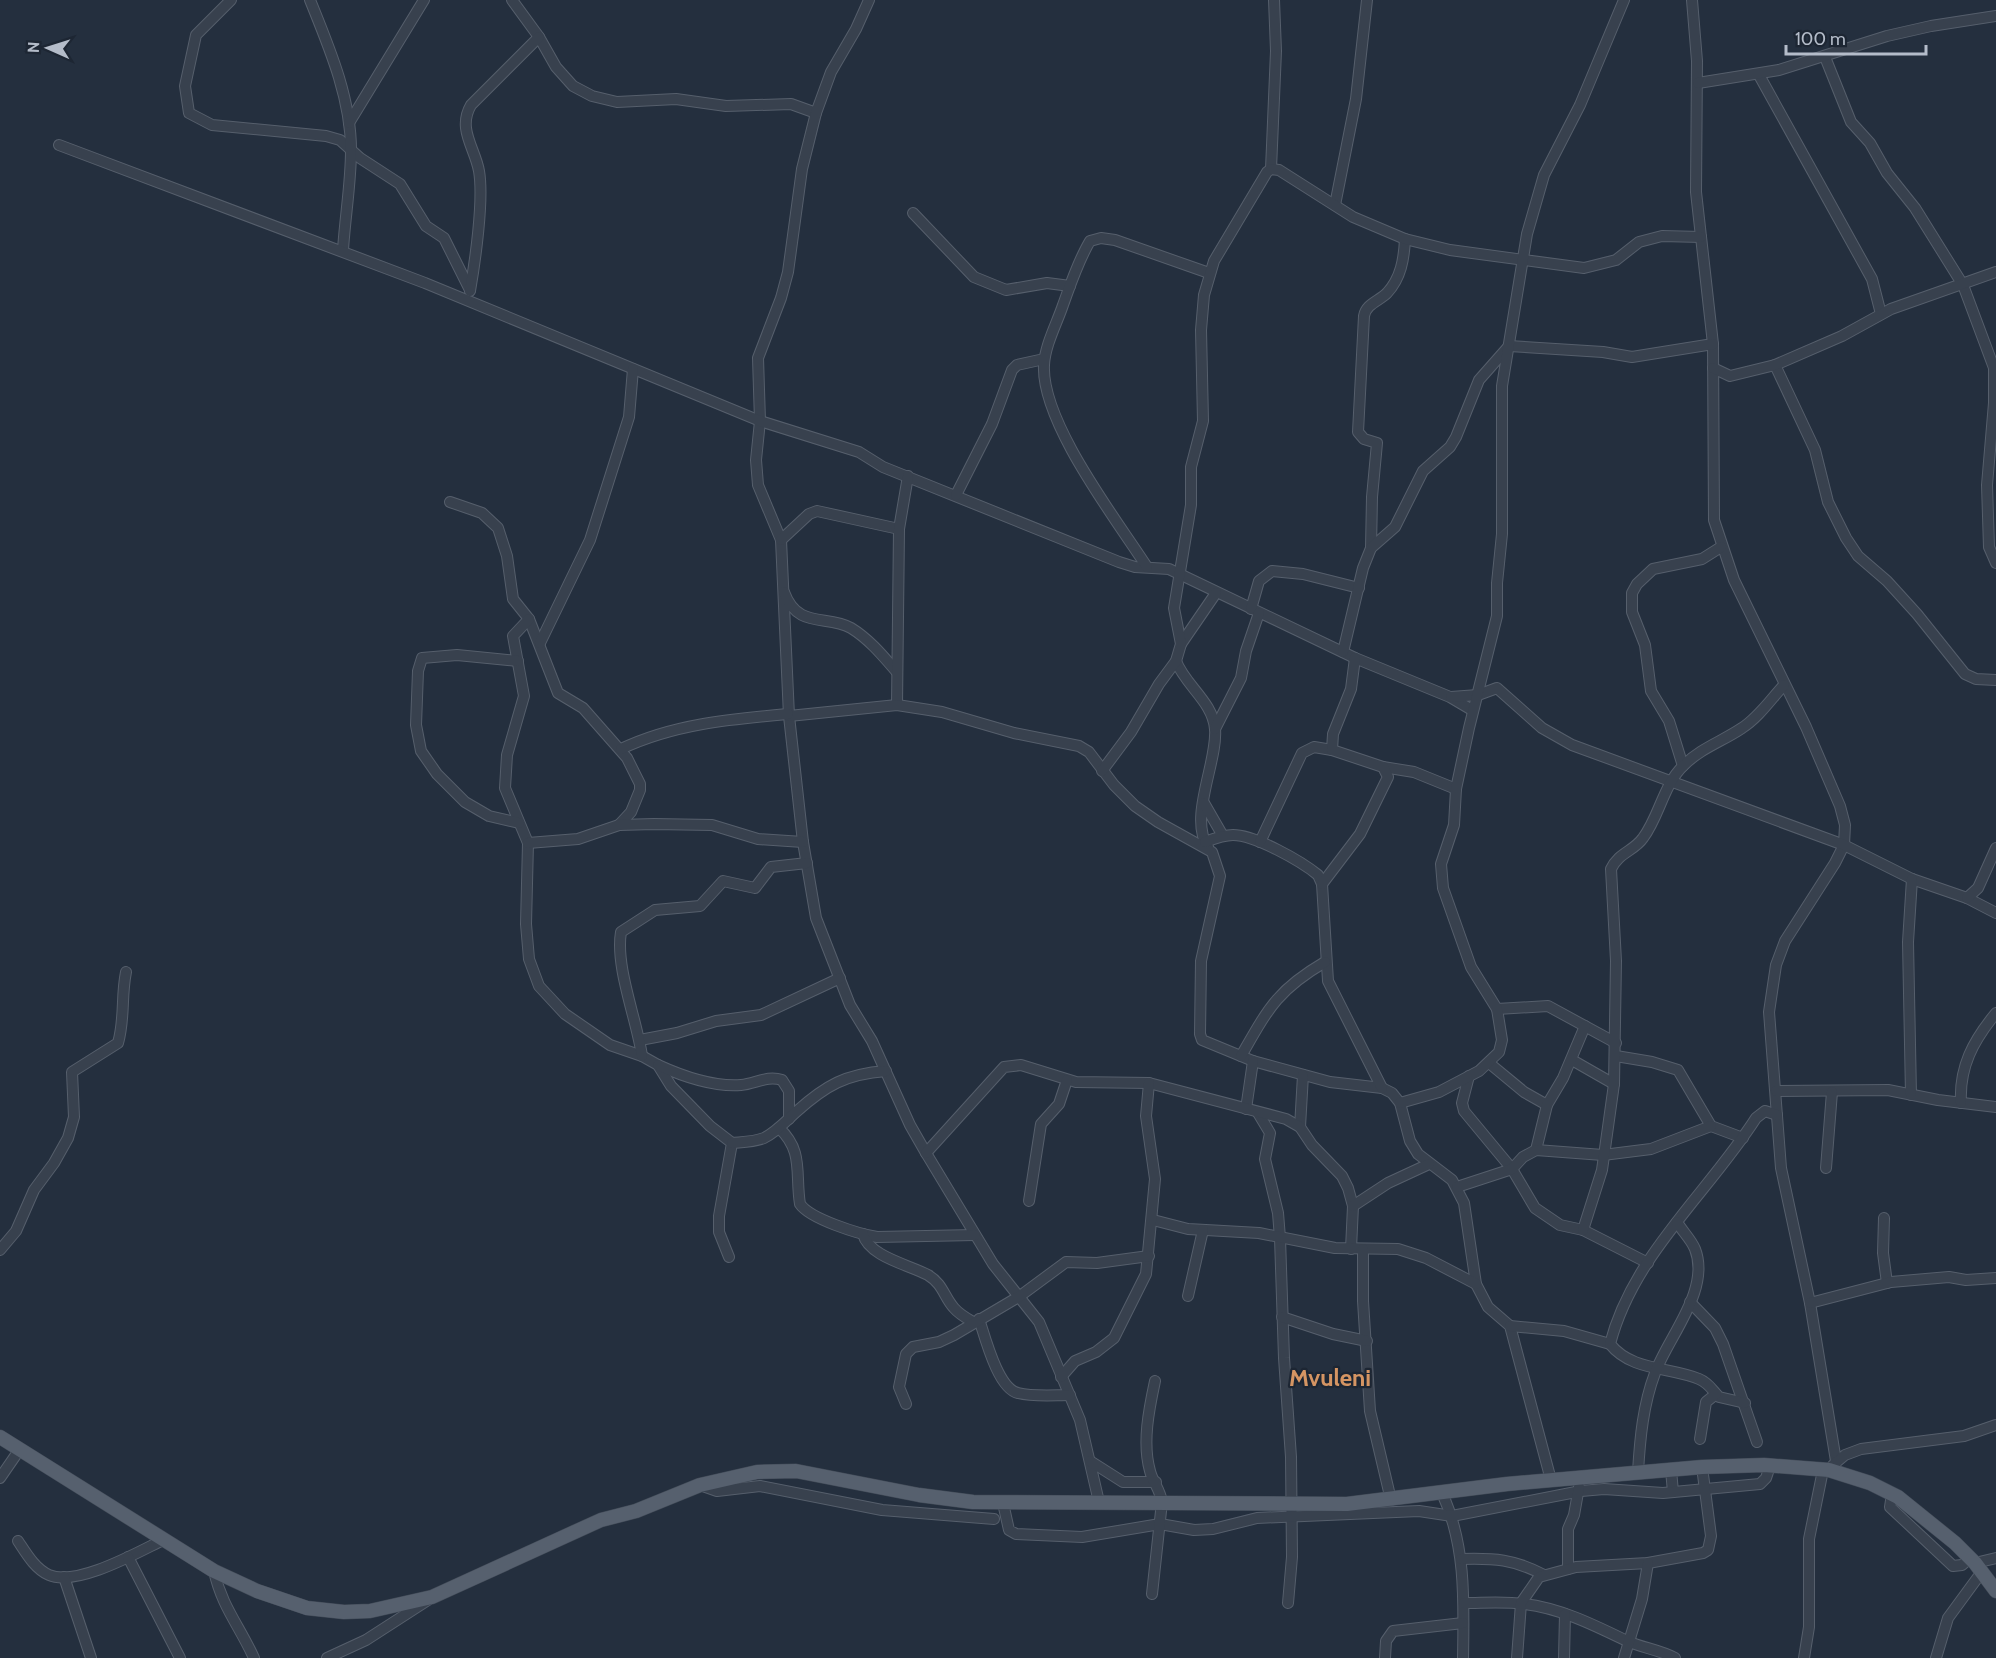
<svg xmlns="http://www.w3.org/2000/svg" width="1996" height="1658" font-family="Cabin,sans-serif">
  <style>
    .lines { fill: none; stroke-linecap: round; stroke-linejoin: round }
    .minor-casing { stroke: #565f6c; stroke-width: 12 }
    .major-casing { stroke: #414a57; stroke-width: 15 }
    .minor { stroke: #38414e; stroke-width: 10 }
    .major { stroke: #56606e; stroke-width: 14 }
    .labels { text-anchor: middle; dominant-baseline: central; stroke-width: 4.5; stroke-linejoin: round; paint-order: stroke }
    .quarter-label { font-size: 24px; font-weight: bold; fill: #d59563; stroke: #1d2633 }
  </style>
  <rect width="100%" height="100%" fill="#242f3e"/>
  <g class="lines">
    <defs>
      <g id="minor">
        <polyline points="231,0 196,35 185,86 189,113 212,125 326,136 340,140 360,158 400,184 426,226 444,238 470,290"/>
        <path d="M310 0C329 47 351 98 351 150 351 183 345 217 343 250"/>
        <polyline points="512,0 539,37 556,67 573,86 592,96 617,102 676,99 726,106 791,104 816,113"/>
        <polyline points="869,0 856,29 831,72 816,113 802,169 788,272 781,298 758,358 760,421 756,460 758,485 781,540 789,716 803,842 816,918 850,1005 872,1041 910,1125 926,1153 993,1264 1039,1322 1080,1420 1099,1502"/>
        <polyline points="1692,0 1697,61 1696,192 1713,344 1714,520 1734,580 1806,727 1840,806 1845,825 1844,845 1835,863 1785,941 1776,965 1769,1012 1781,1168 1810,1303 1836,1461"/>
        <polyline points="1825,57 1851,122 1870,143 1887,173 1915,208 1963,285 1994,368 1994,403 1987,485 1989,547 1996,563"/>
        <polyline points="1759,75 1872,279 1881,314"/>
        <polyline points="1698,83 1779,70 1887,36 1931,26 1996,16"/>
        <polyline points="349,123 424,0"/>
        <polyline points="59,145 425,283 760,421 859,452 883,467 1119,562 1135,567 1169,569 1355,658 1450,697 1472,710"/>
        <polyline points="1271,169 1276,51 1274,0"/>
        <polyline points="1335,205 1356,99 1367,0"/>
        <polyline points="913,213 974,277 1006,290 1047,283 1070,286"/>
        <path d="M470 291C475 262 484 200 479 171 475 148 457 129 471 105L539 37"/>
        <polyline points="1775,365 1815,450 1828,502 1846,538 1858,556 1887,581 1917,614 1965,674 1976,679 1996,680"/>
        <polyline points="1713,368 1730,376 1775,365 1842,336 1891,309 1996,272"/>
        <polyline points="956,495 992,424 1012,370 1017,365 1044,359"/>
        <polyline points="450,502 482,513 498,528 507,556 513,599 529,619 558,693 583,708 627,758 640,784 640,790 631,812 619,825"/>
        <polyline points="781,540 809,514 817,511 899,529"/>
        <path d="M1371 548 1372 497 1377 443 1364 439 1358 432 1364 316C1366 304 1379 301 1387 293 1401 278 1404 259 1405 239"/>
        <path d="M1147 567C1116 519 1041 422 1044 365 1045 345 1057 323 1063 305 1071 283 1078 261 1090 241L1101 238 1115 240 1209 273"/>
        <path d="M784 592C798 630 827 614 851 628 869 639 883 656 896 671"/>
        <polyline points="1251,609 1259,581 1272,571 1303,574 1359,588"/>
        <polyline points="529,619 513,636 524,696 507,755 505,788 528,843 526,924 529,959 539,986 565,1014 610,1045 642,1056 658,1065 671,1086 710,1126 732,1143 719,1216 719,1232 729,1257"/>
        <polyline points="540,643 590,540 629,417 633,369"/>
        <polyline points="1181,644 1216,593"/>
        <polyline points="1343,652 1363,568 1371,548 1395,527 1423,471 1450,447 1456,437 1479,380 1509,346 1603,352 1632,357 1713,344"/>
        <polyline points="518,661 457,655 422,658 418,671 416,725 421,751 437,774 465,802 489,816 519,823"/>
        <path d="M1176 661C1185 685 1213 702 1215 729 1218 761 1188 818 1208 847"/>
        <polyline points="1451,697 1478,695 1497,688 1542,728 1572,745 1844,845 1912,879 1967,898 1996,913"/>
        <polyline points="897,705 899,529 908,476"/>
        <polyline points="789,716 897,705 942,712 1014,733 1079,746 1089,752 1114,785 1135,806 1158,822 1212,852 1220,876 1201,961 1200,1034 1202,1040 1253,1061 1330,1082 1382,1088 1392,1093 1400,1103 1410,1141 1418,1154 1452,1180 1464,1203 1476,1284 1488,1307 1510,1326 1551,1480"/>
        <polyline points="1215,729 1241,678 1246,651 1259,613"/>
        <path d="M621 749C673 724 731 719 788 714"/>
        <polyline points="1683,766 1669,721 1651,691 1645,645 1632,612 1632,593 1637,584 1653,569 1702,559 1721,547"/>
        <polyline points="1383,767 1414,772 1456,789"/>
        <polyline points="1102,771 1131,732 1159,684 1176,661 1181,644 1174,608 1191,505 1191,467 1203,421 1201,330 1204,295 1214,261 1267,172 1271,169 1279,170 1353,217 1405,239 1450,250 1584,268 1616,260 1639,242 1662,236 1701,237"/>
        <polyline points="1204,803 1223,836"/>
        <path d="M1205 842C1213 839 1223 835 1233 835 1255 835 1301 861 1318 875L1322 884 1328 981 1382 1088"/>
        <polyline points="1260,842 1302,753 1314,747 1332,750"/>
        <polyline points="528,843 578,839 619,825 654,824 712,825 758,839 803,842"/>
        <polyline points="1322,884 1360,834 1388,777 1383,767 1332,750 1333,734 1351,689 1355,658"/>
        <polyline points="1967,898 1978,888 1996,848"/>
        <polyline points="1497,1009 1548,1006 1616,1043"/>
        <polyline points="640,1040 677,1033 716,1021 761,1015 840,978"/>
        <path d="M642 1056C637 1020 615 967 621 932L655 910 700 906 723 881 755 888 771 867 807 863"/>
        <path d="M1241 1056C1268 1009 1277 990 1325 962"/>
        <polyline points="1616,1056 1652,1062 1678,1070 1711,1126 1743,1138"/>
        <polyline points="1572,1060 1614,1084"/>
        <polyline points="1489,1063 1524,1092 1547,1105"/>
        <path d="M658 1065C682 1076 714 1087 741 1085 755 1084 767 1075 782 1080L789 1091V1119"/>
        <polyline points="1469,1076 1462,1103 1464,1111 1512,1169 1535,1208 1560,1225 1583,1230 1648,1263"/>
        <polyline points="1776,1091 1888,1090 1938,1100 1996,1107"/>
        <polyline points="1911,1095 1908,942 1912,879"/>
        <polyline points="1400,1103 1439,1092 1479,1071 1499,1052 1502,1040 1497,1009 1471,967 1443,888 1441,864 1454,825 1456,789 1469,728 1497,616 1497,583 1502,534 1502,386 1527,234 1544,175 1580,105 1624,0"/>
        <path d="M1961 1103C1959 1067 1973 1041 1996 1013"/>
        <polyline points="1246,1109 1253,1061"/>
        <polyline points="1258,1113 1270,1133 1265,1159 1278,1213 1280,1238 1284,1358 1291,1457 1292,1557 1288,1603"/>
        <polyline points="1300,1127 1303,1075"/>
        <path d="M779 1128C804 1151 795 1174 800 1204 810 1219 859 1234 877 1237L975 1235"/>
        <path d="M732 1143C742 1142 754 1142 764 1138 776 1132 786 1121 796 1112 826 1085 846 1074 886 1071"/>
        <polyline points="1536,1150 1547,1105 1563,1078 1585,1026"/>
        <polyline points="926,1153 1004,1067 1021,1065 1076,1082 1149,1083 1286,1119 1300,1127 1312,1145 1342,1176 1348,1188 1353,1206 1351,1249"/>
        <polyline points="1826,1168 1832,1092"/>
        <polyline points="1457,1187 1512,1169 1523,1157 1536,1150 1603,1155 1651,1149 1711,1126"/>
        <polyline points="1029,1201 1041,1124 1059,1104 1067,1080"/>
        <polyline points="1353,1206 1388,1183 1429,1164"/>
        <polyline points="1884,1218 1883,1253 1887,1283"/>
        <polyline points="1153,1220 1188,1229 1259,1233 1335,1248 1398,1249 1426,1258 1476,1284"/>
        <path d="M1583 1230 1602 1170 1614 1084 1616 961 1611 869C1618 853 1634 851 1643 838 1660 815 1663 785 1684 765 1701 748 1723 741 1742 728 1759 717 1771 699 1784 685"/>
        <path d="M863 1234C869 1257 910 1265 928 1275 943 1284 944 1297 954 1308 959 1314 966 1318 973 1322"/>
        <polyline points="1363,1249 1363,1301 1370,1411 1391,1500"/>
        <path d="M0 1250 16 1231 34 1190 54 1163 68 1138 74 1117 72 1072 118 1043C125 1019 121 996 126 972"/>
        <polyline points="1188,1296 1203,1230"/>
        <polyline points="1690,1302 1715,1328 1723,1344 1757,1442"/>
        <polyline points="1810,1303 1891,1282 1949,1277 1966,1280 1996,1278"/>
        <polyline points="1282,1317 1333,1334 1367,1341"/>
        <path d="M979 1319C985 1337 998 1389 1018 1393 1034 1397 1054 1395 1070 1395"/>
        <polyline points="1510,1326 1564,1331 1610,1344"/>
        <polyline points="1061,1377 1075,1361 1096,1352 1114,1338 1146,1274 1155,1179 1146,1116 1149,1083"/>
        <path d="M1745 1403 1719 1397C1712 1390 1709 1383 1699 1379 1670 1367 1631 1371 1610 1344 1633 1255 1708 1193 1756 1118L1765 1111 1777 1115"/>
        <polyline points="906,1404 899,1387 906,1354 913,1347 939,1342 954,1335 1020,1296 1066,1262 1097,1263 1149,1256"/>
        <polyline points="1700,1439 1706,1402 1716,1394"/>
        <polyline points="1090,1461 1123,1482 1156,1482"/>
        <polyline points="1833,1465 1845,1455 1861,1449 1964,1436 1996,1425"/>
        <polyline points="1671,1470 1673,1492"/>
        <path d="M1638 1472C1640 1438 1643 1405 1655 1373 1668 1337 1711 1290 1695 1249 1691 1239 1682 1231 1677 1222"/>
        <polyline points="0,1478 20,1449"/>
        <polyline points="700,1485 717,1491 760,1486 882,1510 994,1519"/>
        <path d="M1442 1493C1466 1545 1464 1601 1463 1658"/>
        <polyline points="1892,1494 1890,1507 1953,1566 1962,1565 1970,1558"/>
        <polyline points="1003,1503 1009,1530 1016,1534 1082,1537 1160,1524 1194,1530 1213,1529 1257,1518 1419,1511 1452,1516 1581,1491 1604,1489 1663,1493 1760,1484 1766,1478 1770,1466"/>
        <path d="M18 1541C26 1553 35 1569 49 1575 77 1587 138 1552 163 1540"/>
        <polyline points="128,1557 180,1658"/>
        <path d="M1461 1559C1494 1558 1514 1559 1544 1575"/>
        <polyline points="1975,1563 1996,1558"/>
        <polyline points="1568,1569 1568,1529 1574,1515 1579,1487"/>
        <path d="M214 1571C222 1607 239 1625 254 1658"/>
        <polyline points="64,1577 91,1658"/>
        <path d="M1152 1594 1162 1502C1160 1489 1153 1483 1150 1471 1142 1443 1149 1409 1155 1381"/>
        <path d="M1464 1603C1483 1603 1504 1601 1524 1604 1560 1608 1594 1625 1627 1641 1643 1648 1660 1650 1675 1658"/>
        <polyline points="327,1658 366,1640 428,1600"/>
        <polyline points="1385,1658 1386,1641 1393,1631 1463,1623"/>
        <polyline points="1517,1658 1521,1603 1539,1577 1576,1567 1648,1563 1703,1553 1708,1550 1711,1536 1702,1467"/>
        <polyline points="1564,1658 1565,1614"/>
        <polyline points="1624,1658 1642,1599 1648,1563"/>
        <polyline points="1804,1658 1809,1627 1809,1539 1823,1470"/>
        <polyline points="1936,1658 1948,1618 1981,1573"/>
      </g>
      <polyline id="major" points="0,1437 214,1571 257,1591 307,1608 344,1612 370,1611 432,1597 601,1520 636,1511 700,1485 757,1472 796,1471 919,1495 973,1502 1347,1504 1507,1484 1702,1467 1764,1465 1829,1470 1870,1483 1898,1497 1955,1543 1975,1563 1996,1591"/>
    </defs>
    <use href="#minor" class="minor-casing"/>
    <use href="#major" class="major-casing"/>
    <use href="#minor" class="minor"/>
    <use href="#major" class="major"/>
  </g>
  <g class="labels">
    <g class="quarter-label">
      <text x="1330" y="1377">Mvuleni</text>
    </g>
  </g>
  <g transform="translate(48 48) rotate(273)" stroke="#1d2633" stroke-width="4.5" paint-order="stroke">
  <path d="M0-4.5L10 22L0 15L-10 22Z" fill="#b4bcc9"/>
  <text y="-9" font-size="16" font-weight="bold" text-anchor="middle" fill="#b4bcc9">N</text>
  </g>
  <path d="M1786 45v9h140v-9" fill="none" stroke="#b4bcc9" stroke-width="3"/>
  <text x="1795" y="45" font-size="18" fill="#b4bcc9" stroke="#1d2633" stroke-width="4.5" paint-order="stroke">100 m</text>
</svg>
